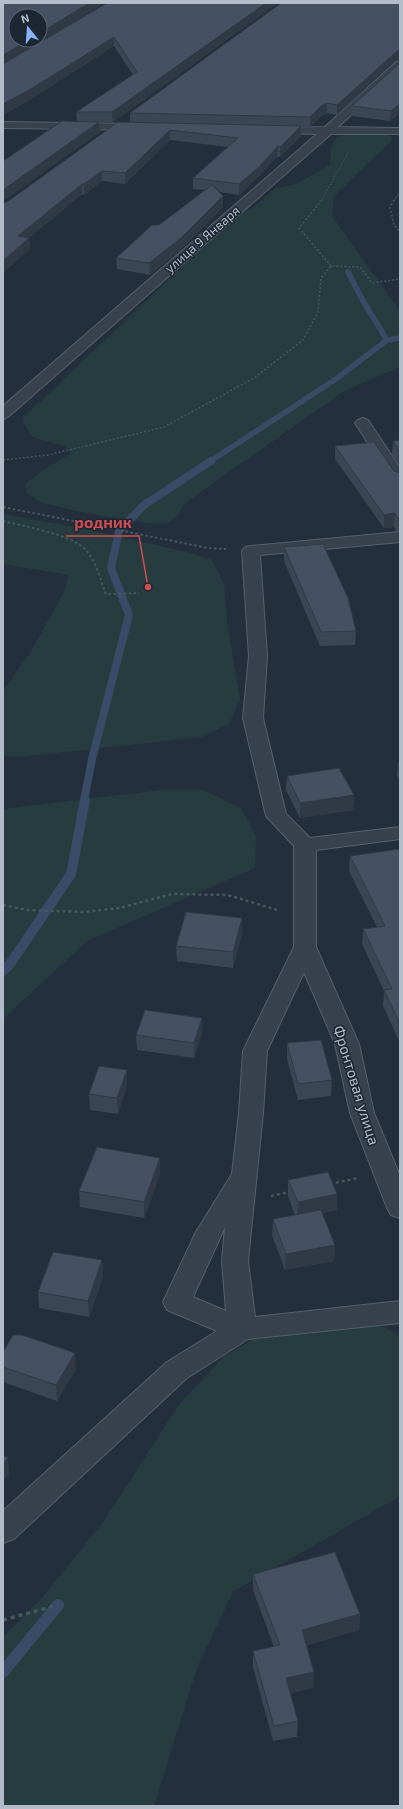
<svg xmlns="http://www.w3.org/2000/svg" width="403" height="1809" font-family="'Exo 2',sans-serif">
  <style>
    .green { fill: #263c3f }
    .lines { fill: none; stroke-linecap: round; stroke-linejoin: round }
    .stream-far3 { stroke: #394c67; stroke-width: 5.5 }
    .stream-far2 { stroke: #394c67; stroke-width: 8 }
    .stream-far1 { stroke: #394c67; stroke-width: 10 }
    .stream { stroke: #394c67; stroke-width: 12 }
    .minor-casing { stroke: #565f6c; stroke-width: 2 }
    .path-far4 { stroke: #44595c; stroke-width: 1; stroke-dasharray: 1.5 1.5; stroke-linecap: butt }
    .path-far3 { stroke: #44595c; stroke-width: 1.5; stroke-dasharray: 2 2; stroke-linecap: butt }
    .path-far2 { stroke: #44595c; stroke-width: 2; stroke-dasharray: 2.5 2.5; stroke-linecap: butt }
    .path-far1 { stroke: #44595c; stroke-width: 2.5; stroke-dasharray: 3 3; stroke-linecap: butt }
    .path { stroke: #44595c; stroke-width: 3.5; stroke-dasharray: 4 4; stroke-linecap: butt }
    .minor { fill: #38414e; fill-rule: evenodd }
    .wall { fill: #3b4654 }
    .shaded-wall { fill: #303945 }
    .building { fill: #455162; stroke: #303945 }
    .labels { text-anchor: middle; dominant-baseline: central; stroke-width: 3; stroke-linejoin: round; paint-order: stroke }
    .far-street-label { font-size: 13px; fill: #b4bcc9; stroke: #1d2633 }
    .street-label { font-size: 15px; fill: #b4bcc9; stroke: #1d2633 }
    .leader { fill: none; stroke: #ce4d50; stroke-width: 1.5 }
    .callout-dot { fill: #ce4d50; stroke: #1d2633; stroke-width: 1.5 }
    .callout-label { font-size: 16px; text-anchor: middle; font-weight: bold; fill: #ce4d50; stroke: #1d2633; stroke-width: 3; stroke-linejoin: round; paint-order: stroke }
  </style>
  <rect width="100%" height="100%" fill="#242f3e"/>
  <g class="green">
    <path d="M384 133 392 137 391 141 334 196 332 216 400 311V367L344 391 185 503C180 512 177 519 167 523 154 527 64 509 47 504 39 502 32 497 26 492L25 485C39 471 55 464 71 453L64 446 32 437 22 419 232 219 243 211 254 207 276 188 294 185 330 165C331 158 330 149 333 143 338 130 372 133 384 133Z"/>
    <polygon points="3,514 80,528 191,553 212,560 224,584 228,628 240,699 229,724 201,737 19,757 3,756 3,691 32,650 65,590 68,575 3,564"/>
    <polygon points="161,790 203,790 241,808 256,836 255,868 87,941 3,1019 3,809"/>
    <polygon points="375,1322 400,1336 400,1496 233,1592 197,1668 154,1806 3,1806 3,1637 41,1599 103,1522 178,1406 224,1356 273,1328"/>
  </g>
  <g class="lines">
    <g class="stream-far3">
      <polyline points="348,272 363,301 387,340"/>
      <polyline points="209,462 336,379 387,340 400,338"/>
    </g>
    <polyline class="stream-far2" points="84,801 92,759 129,615 111,568 119,531 144,505 211,461"/>
    <polyline class="stream-far1" points="3,971 10,964 71,874 85,800"/>
    <polyline class="stream" points="3,1672 58,1605"/>
    <defs>
      <g id="minor">
        <polygon points="400,61 400,70 338,127 400,128 400,134 331,134 8,417 3,419 3,406 317,134 271,133 267,132 265,130 267,128 325,127 396,62"/>
        <polygon points="3,122 143,124 149,127 143,130 3,128"/>
        <polygon points="363,418 368,420 400,468 400,485 394,483 355,423 358,420"/>
        <path d="M400 532V542L260 555 267 656 263 718 286 814 310 838 400 827V839L316 850V947L359 1044 374 1113 400 1176V1218L391 1215 387 1208 350 1113 335 1044 304 972 267 1051 263 1113 248 1261 255 1317 400 1301V1323L248 1339 187 1378 14 1539 3 1543V1511L167 1362 217 1331 167 1310 163 1302 196 1232 232 1174 239 1113 243 1051 294 947V846L266 816 243 718 249 656 242 551 245 547 251 546ZM225 1227 222 1261 226 1311 193 1297Z"/>
      </g>
    </defs>
    <use href="#minor" class="minor-casing"/>
    <g class="path-far4">
      <polyline points="321,201 349,151"/>
      <polyline points="394,201 400,192"/>
    </g>
    <g class="path-far3">
      <polyline points="322,200 299,228 331,266"/>
      <polyline points="394,200 390,207 394,225 400,231"/>
      <polyline points="3,460 48,455 164,427 254,378 303,340 318,312 321,278 331,266 360,267 372,283 400,279"/>
    </g>
    <g class="path-far2">
      <polyline points="3,507 208,548 226,549"/>
      <path d="M3 521C23 526 72 535 85 549 96 560 100 579 106 594L139 593"/>
    </g>
    <g class="path-far1">
      <polyline points="3,905 27,910 84,912 119,908 172,894 228,895 277,910"/>
      <polyline points="330,1184 358,1178"/>
      <polyline points="271,1196 289,1192"/>
    </g>
    <polyline class="path" points="3,1620 58,1605"/>
    <use href="#minor" class="minor"/>
  </g>
  <g class="wall">
    <polygon points="3,3 104,3 37,45 278,3 113,122 95,122 100,132 3,201 3,161 77,122 76,112 133,75 114,46 31,99 3,115"/>
    <polygon points="400,3 400,60 395,61 337,115 327,113 321,116 310,127 301,127 301,136 280,157 277,157 258,177 239,195 219,192 223,196 223,207 181,249 150,275 117,269 116,258 205,190 193,189 193,178 228,147 170,140 125,184 102,181 84,195 82,194 29,238 30,249 7,202 130,123 130,113"/>
    <polygon points="400,63 400,113 390,121 351,116 352,106"/>
    <polygon points="400,440 400,466 392,454 393,441"/>
    <polygon points="335,446 400,473 400,531 396,531 394,527 384,528 335,459"/>
    <polygon points="284,547 356,631 355,645 320,646 284,561"/>
    <polygon points="400,761 400,782 397,776 398,762"/>
    <polygon points="287,776 354,795 353,810 300,818 286,790"/>
    <polygon points="400,849 400,1043 383,1006 384,991 362,944 363,929 377,927 349,871 350,856"/>
    <polygon points="242,918 242,933 233,968 177,961 176,946"/>
    <polygon points="202,1033 194,1058 137,1050 136,1035"/>
    <polygon points="287,1043 332,1080 331,1096 298,1100 287,1059"/>
    <polygon points="127,1086 118,1114 90,1110 89,1094"/>
    <polygon points="160,1174 144,1218 80,1207 79,1191"/>
    <polygon points="288,1180 337,1194 337,1210 322,1213 335,1245 334,1261 285,1270 272,1235 273,1219 295,1215 288,1196"/>
    <polygon points="102,1260 103,1276 89,1317 39,1308 38,1292"/>
    <polygon points="3,1352 76,1369 57,1401 3,1382"/>
    <polygon points="253,1574 360,1614 359,1630 307,1645 313,1688 290,1693 298,1721 297,1737 273,1741 253,1667 253,1651 274,1647 253,1590"/>
  </g>
  <g class="shaded-wall">
    <polygon points="89,3 104,3 3,65 3,55 28,40 40,40 40,33"/>
    <polygon points="266,3 278,3 113,122 112,112"/>
    <polygon points="114,37 114,46 31,99 3,115 3,104"/>
    <polygon points="400,50 400,60 395,61 337,115 337,105 396,52"/>
    <polygon points="327,103 327,113 321,116 310,127 310,117 321,106"/>
    <polygon points="400,103 400,113 390,121 391,111"/>
    <polygon points="99,122 100,132 3,201 3,190"/>
    <polygon points="301,126 301,136 280,157 280,147"/>
    <polygon points="170,130 170,140 125,184 125,173"/>
    <polygon points="278,146 277,157 258,177 239,195 239,184"/>
    <polygon points="102,171 102,181 84,195 84,184"/>
    <polygon points="82,184 82,194 29,238 30,249 3,273 3,261 18,236"/>
    <polygon points="223,196 223,207 181,249 150,275 149,263"/>
    <polygon points="395,513 394,527 384,528 384,515"/>
    <polygon points="354,795 353,810 300,818 300,803"/>
    <polygon points="242,918 242,933 233,968 233,952"/>
    <polygon points="202,1018 202,1033 194,1058 194,1043"/>
    <polygon points="127,1070 127,1086 118,1114 117,1098"/>
    <polygon points="160,1158 160,1174 144,1218 144,1202"/>
    <polygon points="337,1194 337,1210 297,1218 298,1202"/>
    <polygon points="335,1245 334,1261 285,1270 286,1254"/>
    <polygon points="102,1260 103,1276 89,1317 88,1301"/>
    <polygon points="75,1353 76,1369 57,1401 56,1385"/>
    <polygon points="8,1458 9,1474 3,1481 3,1463"/>
    <polygon points="360,1614 359,1630 302,1646 302,1630"/>
    <polygon points="314,1672 313,1688 285,1694 286,1678"/>
  </g>
  <g class="building">
    <polygon points="3,3 89,3 40,33 40,16 16,16 16,40 28,40 3,55"/>
    <polygon points="107,3 266,3 112,112 76,112 137,72 114,37 31,89 3,104 3,64"/>
    <polygon points="281,3 400,3 400,50 396,52 337,105 327,103 321,106 310,117 130,113"/>
    <polygon points="400,63 400,103 391,111 352,106"/>
    <polygon points="62,121 99,122 3,190 3,161"/>
    <polygon points="118,122 301,126 280,147 278,146 259,167 239,184 193,178 238,138 170,130 125,173 102,171 84,184 82,184 18,236 29,238 3,261 3,203 7,202"/>
    <polygon points="212,185 223,196 181,238 149,263 116,258 152,225 159,225"/>
    <polygon points="400,440 400,452 393,441"/>
    <polygon points="374,442 394,471 400,473 400,518 397,518 395,513 384,515 335,446"/>
    <polygon points="323,544 348,598 356,631 321,632 284,547"/>
    <polygon points="339,768 354,795 300,803 287,776"/>
    <polygon points="400,849 400,1024 384,990 392,989 363,929 385,926 350,856"/>
    <polygon points="186,912 242,918 233,952 176,946"/>
    <polygon points="145,1010 202,1018 194,1043 136,1035"/>
    <polygon points="321,1040 332,1080 298,1084 287,1043"/>
    <polygon points="99,1066 127,1070 117,1098 89,1094"/>
    <polygon points="97,1147 160,1158 144,1202 79,1191"/>
    <polygon points="328,1172 337,1194 298,1202 288,1180"/>
    <polygon points="321,1210 335,1245 286,1254 273,1219"/>
    <polygon points="53,1252 102,1260 88,1301 38,1292"/>
    <polygon points="13,1335 22,1335 75,1353 56,1385 3,1367 3,1352"/>
    <polygon points="3,1455 8,1458 3,1463"/>
    <polygon points="335,1552 360,1614 302,1630 314,1672 286,1678 298,1721 274,1726 253,1651 280,1645 253,1574"/>
  </g>
  <g class="labels">
    <g class="far-street-label">
      <text transform="translate(202 239) rotate(-41)">улица 9 Января</text>
    </g>
    <g class="street-label">
      <text transform="translate(357 1085) rotate(73)">Фронтовая улица</text>
    </g>
  </g>
  <path class="leader" d="M148 587L139 536H66"/>
  <circle class="callout-dot" cx="148" cy="587" r="4"/>
  <g class="callout-label">
    <text x="103" y="528">родник</text>
  </g>
  <rect width="403" height="1809" fill="none" stroke="#b4bcc9" stroke-width="8"/>
  <g transform="translate(28 28) rotate(343)"><circle r="19" fill="#1d2633" stroke="#59626f"/>
  <path d="M0-3L7 15L0 10L-7 15Z" fill="#8ab4f8"/>
  <text y="-6" font-size="11" font-weight="bold" text-anchor="middle" fill="#b4bcc9">N</text>
  </g>
</svg>
